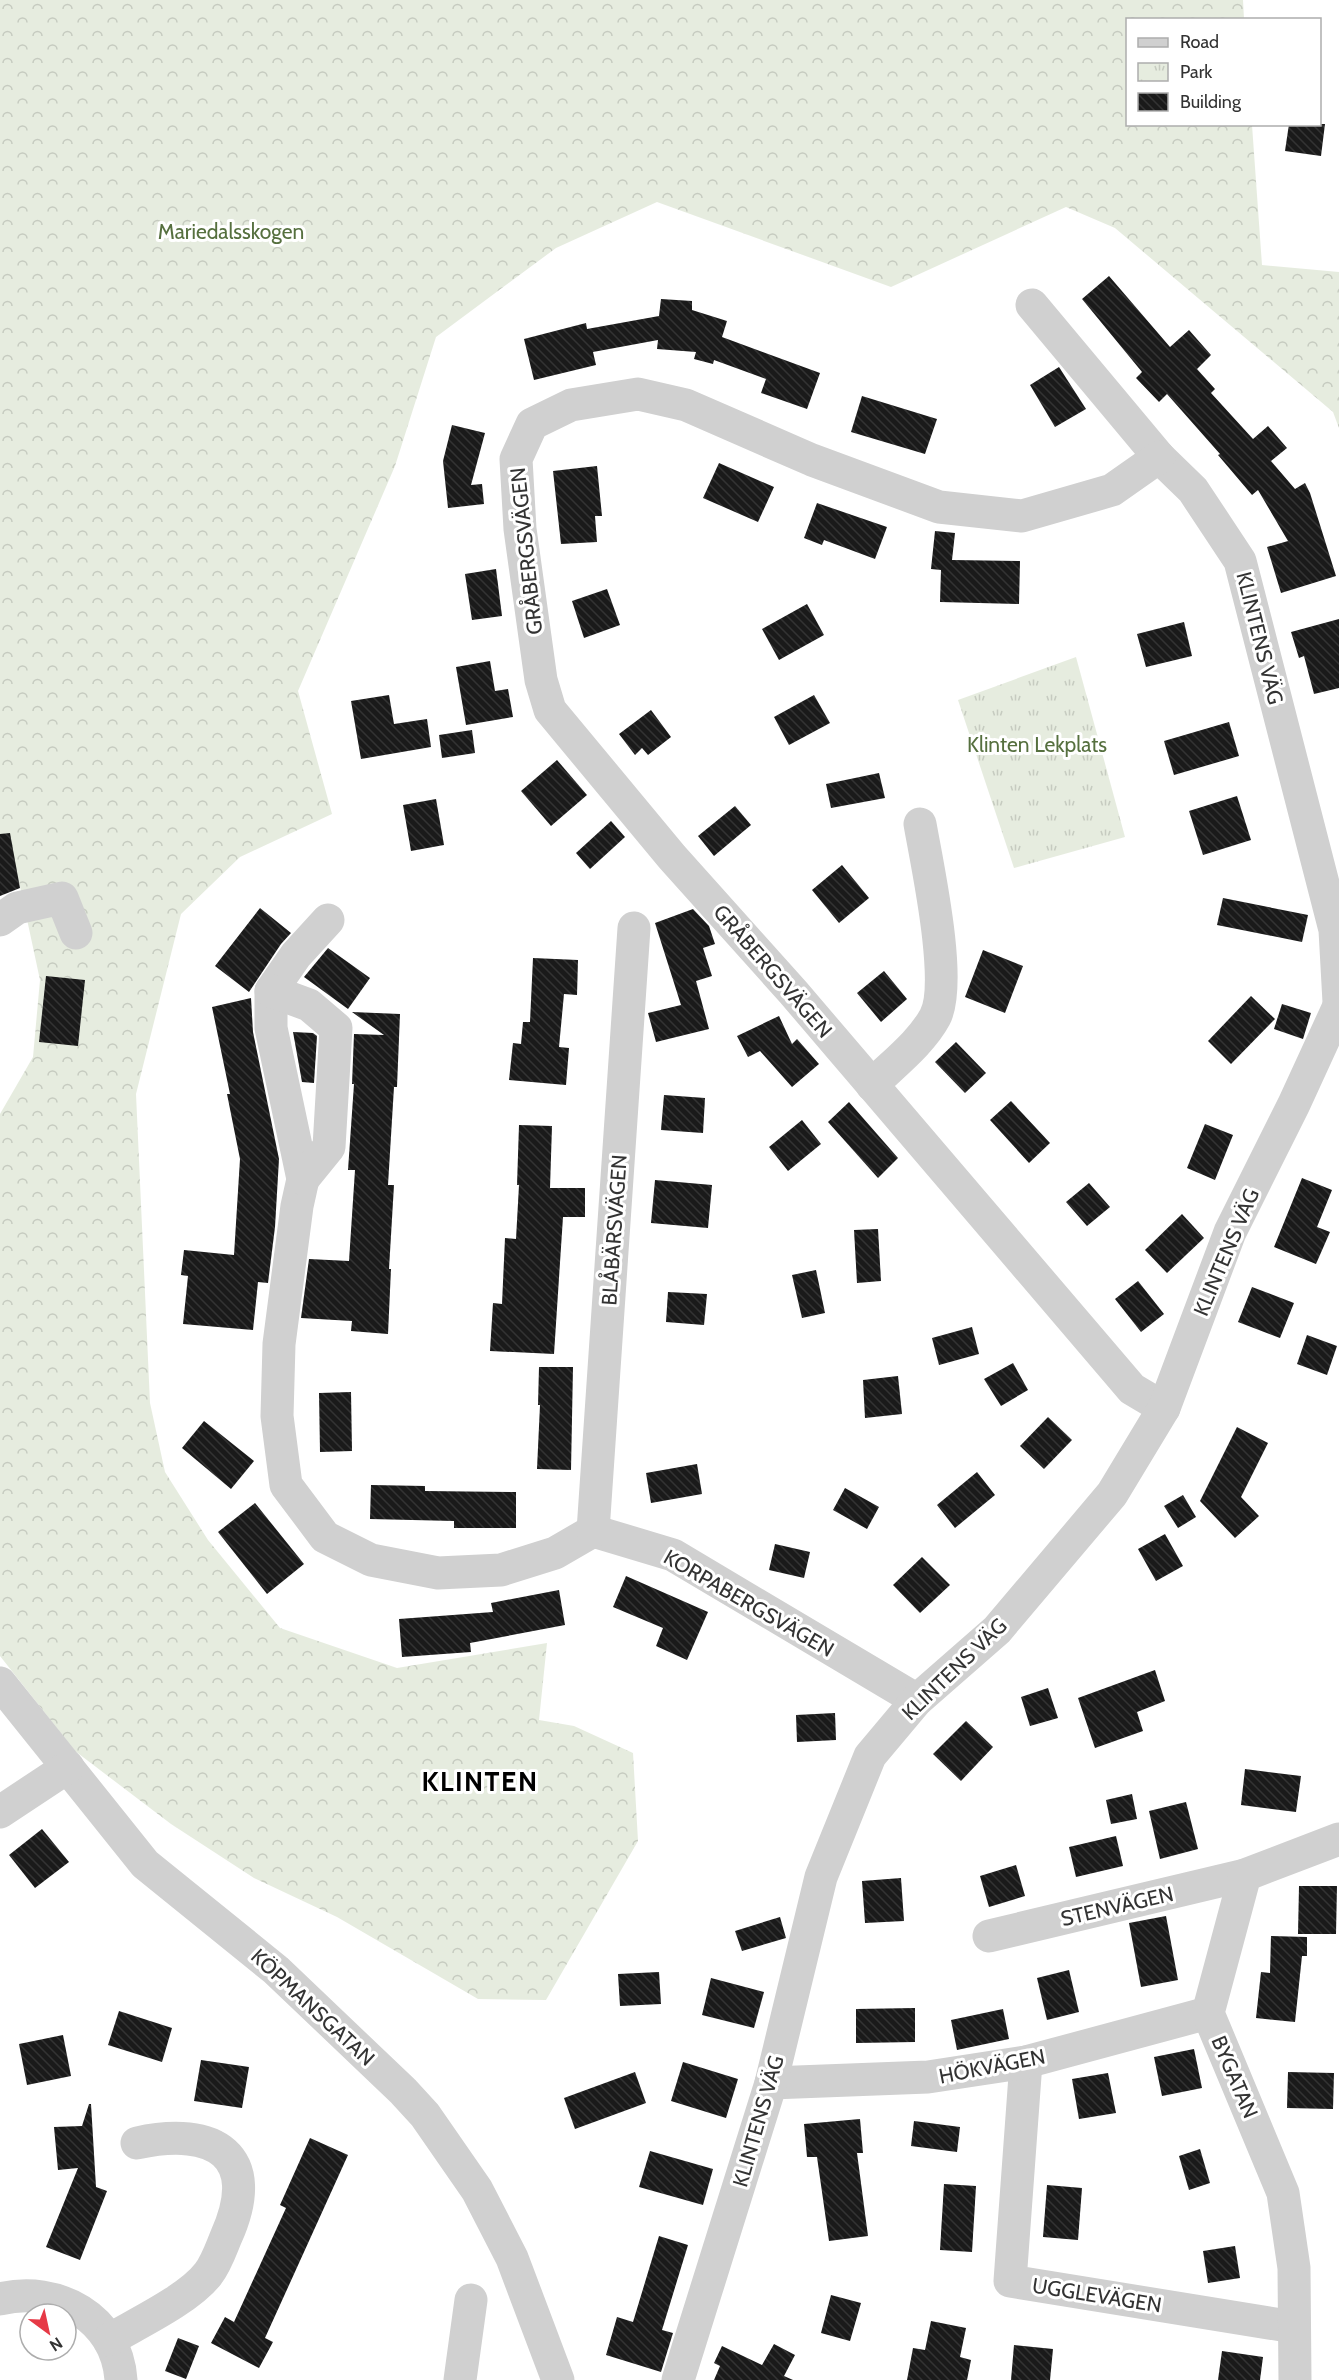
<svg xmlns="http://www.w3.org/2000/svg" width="1339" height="2380" font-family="Cabin,sans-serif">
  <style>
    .forest { fill: url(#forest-crowns) }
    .park { fill: url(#park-tufts) }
    .building { fill: url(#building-back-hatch) }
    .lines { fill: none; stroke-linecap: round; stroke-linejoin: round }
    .minor { stroke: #d0d0d0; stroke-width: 33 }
    .labels { text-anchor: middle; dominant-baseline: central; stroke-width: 6; stroke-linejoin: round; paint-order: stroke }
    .park-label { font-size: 21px; fill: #56703f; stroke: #fff }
    .street-label { font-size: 21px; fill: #333; stroke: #fff }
    .district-label { font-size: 27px; font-weight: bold; letter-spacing: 1.5px; fill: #000; stroke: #fff }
  </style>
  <defs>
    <pattern id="forest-crowns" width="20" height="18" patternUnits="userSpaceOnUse" patternTransform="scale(1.5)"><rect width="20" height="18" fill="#e6ecdf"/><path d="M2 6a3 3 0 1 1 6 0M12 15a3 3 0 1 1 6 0" fill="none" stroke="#c6cbc0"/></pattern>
    <pattern id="park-tufts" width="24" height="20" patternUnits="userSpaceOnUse" patternTransform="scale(1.5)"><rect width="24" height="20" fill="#e6ecdf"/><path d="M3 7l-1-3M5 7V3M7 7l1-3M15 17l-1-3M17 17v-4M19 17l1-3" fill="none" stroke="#c6cbc0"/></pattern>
    <pattern id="building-back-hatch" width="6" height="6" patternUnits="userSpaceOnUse" patternTransform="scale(1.5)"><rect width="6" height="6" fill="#1a1a1a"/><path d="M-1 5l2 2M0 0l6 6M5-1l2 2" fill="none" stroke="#333"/></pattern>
  </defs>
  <rect width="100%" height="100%" fill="#fff"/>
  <polygon class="forest" points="0,0 1243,0 1244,19 1128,20 1128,124 1252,125 1262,265 1339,272 1339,428 1333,412 1115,228 1066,207 891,287 657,202 556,248 436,337 395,466 298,691 332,814 240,857 181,914 136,1094 150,1403 165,1472 208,1540 280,1628 397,1668 547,1643 539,1720 574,1726 633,1753 638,1841 546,2000 478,1999 337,1917 254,1878 171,1824 75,1751 0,1656 0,1114 33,1057 40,980 16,868 0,838"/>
  <polygon class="park" points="1076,657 1125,837 1014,868 958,700"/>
  <g class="building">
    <polygon points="1289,124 1325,124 1321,156 1285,151"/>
    <polygon points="1109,276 1170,347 1189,330 1211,355 1197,369 1215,389 1211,393 1253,439 1268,426 1287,448 1271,461 1295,489 1305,483 1310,493 1336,576 1281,593 1267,547 1288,541 1258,490 1252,495 1218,455 1220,454 1167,394 1159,402 1136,378 1142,372 1082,299"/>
    <polygon points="661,299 692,301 692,310 727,321 722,337 820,373 807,409 761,393 766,379 714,360 713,364 694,359 696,352 657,349 658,340 593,352 596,365 534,380 524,339 586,323 587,329 659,316"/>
    <polygon points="1059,367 1086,409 1055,427 1030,385"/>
    <polygon points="862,396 937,419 925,454 851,432"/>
    <polygon points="452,425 485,433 471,485 482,484 484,504 448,508 443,461"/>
    <polygon points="719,463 774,487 758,522 703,498"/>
    <polygon points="597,466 602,516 595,516 597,542 561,544 553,471"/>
    <polygon points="817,503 887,527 875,559 824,540 822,545 804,538"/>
    <polygon points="935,531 955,533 952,560 1020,561 1019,604 940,602 941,570 931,569"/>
    <polygon points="496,569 502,616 472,620 465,574"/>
    <polygon points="607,589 620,625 584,638 572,601"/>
    <polygon points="807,604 824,635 779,660 762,629"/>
    <polygon points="1339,619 1339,688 1314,694 1304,656 1299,658 1291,632"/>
    <polygon points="1184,622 1192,656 1146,667 1137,634"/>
    <polygon points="490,661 495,691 508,689 513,717 466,725 456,667"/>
    <polygon points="389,695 394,724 427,719 431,747 361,759 351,701"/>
    <polygon points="814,695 830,723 789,745 774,717"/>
    <polygon points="651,710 671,737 648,755 642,748 635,755 619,734"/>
    <polygon points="1229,722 1239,756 1174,775 1164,741"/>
    <polygon points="472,730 475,753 442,758 439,735"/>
    <polygon points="557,760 587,795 551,826 521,791"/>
    <polygon points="879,773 885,798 831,808 826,784"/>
    <polygon points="1237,796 1251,840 1203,855 1189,811"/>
    <polygon points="436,799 444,845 411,851 403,805"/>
    <polygon points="735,806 751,825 714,856 698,836"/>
    <polygon points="611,821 625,837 590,869 576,853"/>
    <polygon points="10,833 20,888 0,896 0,834"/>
    <polygon points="842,865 869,898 839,923 812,890"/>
    <polygon points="1223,898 1308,915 1302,942 1217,925"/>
    <polygon points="260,908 291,933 281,944 249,992 215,966"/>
    <polygon points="693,909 709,926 715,944 703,948 712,976 696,981 709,1029 656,1042 648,1013 681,1005 655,923"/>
    <polygon points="328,948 370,978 348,1009 304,977"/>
    <polygon points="983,950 1023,966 1005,1013 965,997"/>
    <polygon points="533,958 578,960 577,995 564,994 559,1047 569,1048 566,1085 509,1080 513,1043 521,1044 523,1022 530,1022"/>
    <polygon points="884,971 907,999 881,1022 857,993"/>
    <polygon points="46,976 85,980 78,1046 39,1042"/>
    <polygon points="1251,996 1275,1019 1231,1064 1208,1041"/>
    <polygon points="251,998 253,1032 279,1159 275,1227 268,1283 258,1282 253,1330 183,1324 188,1276 181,1275 184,1250 234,1255 240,1159 227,1094 230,1094 212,1007"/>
    <polygon points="1282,1004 1311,1013 1303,1039 1274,1029"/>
    <polygon points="352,1012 400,1014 397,1087 394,1087 388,1185 394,1185 389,1269 391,1269 388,1334 351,1331 352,1321 301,1318 309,1259 349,1261 355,1170 348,1170 354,1084 352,1084 354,1034 384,1035"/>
    <polygon points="779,1016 792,1044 797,1039 819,1064 792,1087 760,1051 748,1057 737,1036"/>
    <polygon points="293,1032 313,1033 317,1036 314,1083 302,1082"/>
    <polygon points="956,1042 986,1073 965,1093 935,1062"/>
    <polygon points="664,1095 705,1098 703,1133 661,1130"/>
    <polygon points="1011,1101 1050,1143 1029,1163 990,1120"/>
    <polygon points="849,1102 898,1158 878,1178 828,1122"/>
    <polygon points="802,1120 821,1144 788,1171 769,1147"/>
    <polygon points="1205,1124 1233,1135 1215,1180 1187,1168"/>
    <polygon points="519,1125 552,1126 550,1188 585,1188 585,1217 563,1217 554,1354 490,1351 493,1303 502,1304 505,1238 516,1239 519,1185 517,1185"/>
    <polygon points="1302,1178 1332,1190 1317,1227 1330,1232 1316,1264 1274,1247"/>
    <polygon points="655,1180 712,1185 708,1228 651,1223"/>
    <polygon points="1089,1183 1110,1207 1087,1226 1066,1202"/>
    <polygon points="1182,1214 1204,1238 1167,1273 1145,1250"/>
    <polygon points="878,1229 881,1281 857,1283 854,1230"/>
    <polygon points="816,1270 825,1313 802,1318 792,1275"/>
    <polygon points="1138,1281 1164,1314 1141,1332 1115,1299"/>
    <polygon points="1252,1287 1294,1303 1280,1338 1238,1322"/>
    <polygon points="668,1292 707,1294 704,1325 666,1322"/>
    <polygon points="972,1327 979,1354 939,1365 932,1338"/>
    <polygon points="1307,1335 1337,1346 1327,1375 1297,1364"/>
    <polygon points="1013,1363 1028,1390 1001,1406 984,1379"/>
    <polygon points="539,1367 573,1367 571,1470 537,1469 540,1405 538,1405"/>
    <polygon points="898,1376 902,1414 865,1418 863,1380"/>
    <polygon points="351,1392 352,1451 320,1452 319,1393"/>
    <polygon points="1048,1417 1072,1440 1044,1469 1020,1446"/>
    <polygon points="204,1421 254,1461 231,1489 182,1448"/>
    <polygon points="1237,1427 1268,1443 1241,1497 1259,1516 1235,1538 1200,1501"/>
    <polygon points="697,1464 702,1494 651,1503 646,1473"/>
    <polygon points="977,1472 995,1495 955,1528 937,1505"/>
    <polygon points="371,1485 425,1486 425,1491 516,1492 516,1528 454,1528 454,1521 370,1519"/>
    <polygon points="845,1488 879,1507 867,1529 833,1510"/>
    <polygon points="1183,1495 1196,1517 1178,1528 1164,1506"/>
    <polygon points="255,1503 304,1564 267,1594 218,1532"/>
    <polygon points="1165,1534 1183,1566 1156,1581 1138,1549"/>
    <polygon points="775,1544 810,1552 804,1578 769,1570"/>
    <polygon points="922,1557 950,1585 920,1613 893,1585"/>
    <polygon points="626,1576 708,1612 687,1660 656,1646 663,1628 613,1607"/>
    <polygon points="559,1590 565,1625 470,1643 471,1652 402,1657 399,1619 493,1612 491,1603"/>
    <polygon points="1155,1670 1165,1701 1137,1712 1143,1731 1095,1748 1078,1698"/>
    <polygon points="1048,1688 1058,1718 1030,1726 1021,1697"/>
    <polygon points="835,1713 836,1740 797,1742 796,1715"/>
    <polygon points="966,1721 993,1747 961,1781 933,1754"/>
    <polygon points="1245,1769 1301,1776 1296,1812 1241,1805"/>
    <polygon points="1132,1794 1137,1819 1111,1824 1106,1800"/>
    <polygon points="1186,1802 1198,1849 1160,1859 1149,1811"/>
    <polygon points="42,1829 69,1862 35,1888 9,1855"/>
    <polygon points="1116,1836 1123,1866 1076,1877 1069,1847"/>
    <polygon points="1016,1865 1025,1896 989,1907 980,1876"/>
    <polygon points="901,1878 904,1921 865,1923 862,1881"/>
    <polygon points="1299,1886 1337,1886 1336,1934 1298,1934"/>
    <polygon points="1166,1916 1178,1980 1141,1987 1129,1923"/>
    <polygon points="780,1917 786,1938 742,1951 735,1931"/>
    <polygon points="1271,1936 1307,1937 1307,1956 1302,1956 1295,2022 1256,2018 1261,1972 1270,1973"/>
    <polygon points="1069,1970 1079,2012 1047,2020 1037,1978"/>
    <polygon points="659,1972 661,2004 620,2006 618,1974"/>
    <polygon points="711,1978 764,1992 754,2028 702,2015"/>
    <polygon points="915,2008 915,2042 856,2043 856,2009"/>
    <polygon points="1003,2009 1009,2039 957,2050 951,2020"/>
    <polygon points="119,2011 172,2028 162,2062 108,2045"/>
    <polygon points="63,2035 71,2076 27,2085 19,2044"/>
    <polygon points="1194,2049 1202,2088 1162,2096 1154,2057"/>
    <polygon points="201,2060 249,2067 242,2108 194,2101"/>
    <polygon points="683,2062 738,2079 726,2118 671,2101"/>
    <polygon points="635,2072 646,2103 575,2129 564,2098"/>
    <polygon points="1288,2072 1334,2073 1333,2109 1287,2108"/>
    <polygon points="1108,2073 1116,2113 1079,2119 1072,2079"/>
    <polygon points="89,2104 91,2104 96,2187 107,2191 80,2260 46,2247 78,2168 58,2170 54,2127 82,2126"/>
    <polygon points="860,2119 863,2153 857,2153 868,2236 829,2241 817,2157 807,2157 804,2124"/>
    <polygon points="914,2121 960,2127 957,2152 911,2146"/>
    <polygon points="310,2138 348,2155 265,2338 273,2342 259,2368 211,2343 225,2317 234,2322 286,2208 280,2205"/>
    <polygon points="1200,2149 1210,2183 1189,2190 1179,2156"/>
    <polygon points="650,2151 713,2169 703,2205 639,2187"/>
    <polygon points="944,2184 976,2186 972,2252 940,2250"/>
    <polygon points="1047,2185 1082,2188 1078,2240 1043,2237"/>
    <polygon points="659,2236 688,2245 662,2330 673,2333 661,2372 606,2355 617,2317 633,2322"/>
    <polygon points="1235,2246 1240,2278 1208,2283 1203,2251"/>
    <polygon points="831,2295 861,2303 850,2341 821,2333"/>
    <polygon points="931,2321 966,2328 960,2357 971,2360 967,2380 907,2380 913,2348 925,2350"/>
    <polygon points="178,2338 199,2346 186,2379 165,2371"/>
    <polygon points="774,2344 795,2355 784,2376 793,2380 714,2380 720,2366 714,2363 722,2346 762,2365"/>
    <polygon points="1014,2345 1053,2349 1050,2380 1011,2380"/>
    <polygon points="1222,2351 1263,2357 1260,2380 1218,2380"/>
  </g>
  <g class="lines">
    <g class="minor">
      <polyline points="1032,305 1159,457 1193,490 1240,561 1335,930 1339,1002"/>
      <polyline points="1159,457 1112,490 1022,516 939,507 812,460 686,405 638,394 571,405 532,424 516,459 520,529 541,680 550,710 672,857 793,992 1132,1389 1164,1408"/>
      <polyline points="0,920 17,908 62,898 76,933"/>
      <polyline points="328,920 296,955 271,991 271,1028 303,1179 297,1206 279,1344 277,1416 286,1485 325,1537 371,1560 438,1573 501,1570 555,1553 593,1531 673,1555 917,1700"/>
      <polyline points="271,991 309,1005 336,1028 329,1147 303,1179"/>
      <path d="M872 1085C893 1064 921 1043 935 1017 953 983 927 864 920 824"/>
      <polyline points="593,1531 634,928"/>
      <polyline points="0,1683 145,1864 276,1970 403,2091 425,2115 477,2190 512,2258 558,2380"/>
      <polyline points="0,1812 68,1767"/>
      <polyline points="989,1936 1245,1875"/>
      <polyline points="1026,2062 1010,2281 1294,2327"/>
      <polyline points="771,2083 928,2077 1026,2062 1208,2013"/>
      <path d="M0 2299C57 2285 117 2318 121 2380"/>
      <path d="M109 2340C136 2324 189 2299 208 2274 216 2264 221 2249 226 2237 263 2155 214 2126 137 2143"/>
      <polyline points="460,2380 471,2300"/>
      <polyline points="678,2380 771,2083 821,1877 870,1756 917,1700 997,1630 1112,1494 1164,1408 1230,1232 1294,1104 1339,1006"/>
      <polyline points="1295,2380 1294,2268 1283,2193 1208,2013 1245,1875 1339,1839"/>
    </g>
  </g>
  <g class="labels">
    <g class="park-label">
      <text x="231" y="231">Mariedalsskogen</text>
      <text x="1037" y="744">Klinten Lekplats</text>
    </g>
    <g class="street-label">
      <text transform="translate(526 551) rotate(-96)">GRÅBERGSVÄGEN</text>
      <text transform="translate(1260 638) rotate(76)">KLINTENS VÄG</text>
      <text transform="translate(773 971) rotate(49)">GRÅBERGSVÄGEN</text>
      <text transform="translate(614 1230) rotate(-86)">BLÅBÄRSVÄGEN</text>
      <text transform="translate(1226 1252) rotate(-67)">KLINTENS VÄG</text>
      <text transform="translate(749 1603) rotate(30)">KORPABERGSVÄGEN</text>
      <text transform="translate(954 1669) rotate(-44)">KLINTENS VÄG</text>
      <text transform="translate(1117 1906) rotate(-13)">STENVÄGEN</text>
      <text transform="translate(313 2007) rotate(43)">KÖPMANSGATAN</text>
      <text transform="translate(992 2066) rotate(-11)">HÖKVÄGEN</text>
      <text transform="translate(1235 2077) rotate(67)">BYGATAN</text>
      <text transform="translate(758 2121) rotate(-74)">KLINTENS VÄG</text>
      <text transform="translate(1097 2295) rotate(9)">UGGLEVÄGEN</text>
    </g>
    <g class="district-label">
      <text x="480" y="1781">KLINTEN</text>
    </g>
  </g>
  <rect x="1126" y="18" width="195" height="108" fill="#ffffff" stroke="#adadad" stroke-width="1.5"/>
  <rect x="1138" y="38" width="30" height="9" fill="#d0d0d0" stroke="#adadad" stroke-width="1.5"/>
  <text x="1180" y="48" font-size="18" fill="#333333">Road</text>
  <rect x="1138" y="63" width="30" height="18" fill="url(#park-tufts)" stroke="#adadad" stroke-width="1.5"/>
  <text x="1180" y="78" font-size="18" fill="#333333">Park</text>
  <rect x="1138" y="93" width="30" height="18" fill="url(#building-back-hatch)" stroke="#adadad" stroke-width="1.5"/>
  <text x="1180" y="108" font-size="18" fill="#333333">Building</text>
  <g transform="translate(48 2332) rotate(147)"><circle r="28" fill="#ffffff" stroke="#adadad" stroke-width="1.5"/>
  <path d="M0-4.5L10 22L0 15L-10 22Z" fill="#e63946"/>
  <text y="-9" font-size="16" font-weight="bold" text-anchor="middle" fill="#333333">N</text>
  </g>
</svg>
